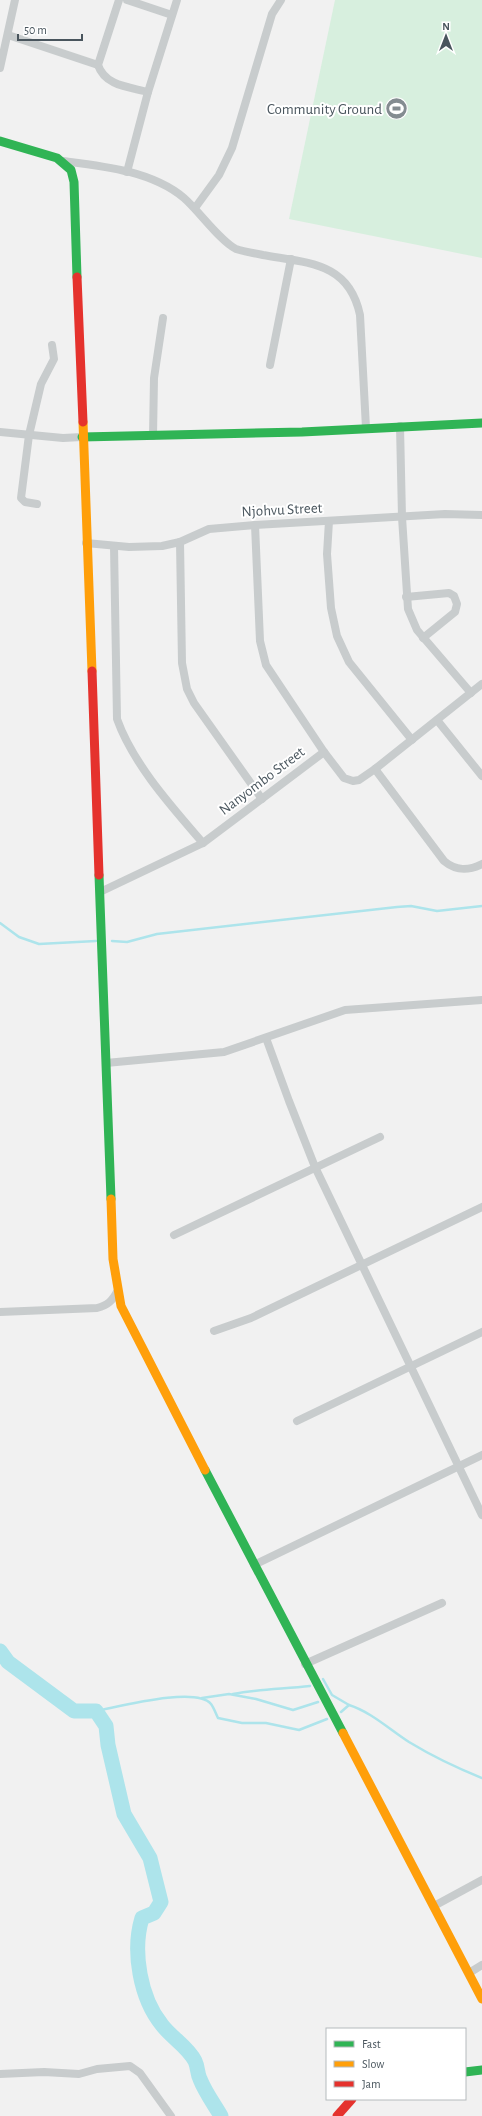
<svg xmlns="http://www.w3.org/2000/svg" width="482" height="2116" font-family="'Alegreya Sans',sans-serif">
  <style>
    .green { fill: #d7efde }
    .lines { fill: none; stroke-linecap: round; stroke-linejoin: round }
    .stream { stroke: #ade4eb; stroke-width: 2.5 }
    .river { stroke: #ade4eb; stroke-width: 15 }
    .street { stroke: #c8cccd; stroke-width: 8 }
    .fast { stroke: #30b455; stroke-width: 9 }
    .slow { stroke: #ff9f0a; stroke-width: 9 }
    .jam { stroke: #e5322d; stroke-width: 9 }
    .labels { text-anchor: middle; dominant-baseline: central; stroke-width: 4; stroke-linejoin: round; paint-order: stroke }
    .poi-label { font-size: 15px; fill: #49555d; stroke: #fff; text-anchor: end }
    .street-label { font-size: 15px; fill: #49555d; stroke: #fff }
  </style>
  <rect width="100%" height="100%" fill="#f1f1f1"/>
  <polygon class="green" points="335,0 482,0 482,258 289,219"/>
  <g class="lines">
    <g class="stream">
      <polyline points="0,923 19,937 39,944 96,941"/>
      <polyline points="112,941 127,942 157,934 397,907 411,906 437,911 482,906"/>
      <polyline points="323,1679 332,1695 349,1705"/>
      <path d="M233 1694C258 1689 284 1689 310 1686"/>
      <polyline points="202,1698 229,1694 256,1699 293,1710 318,1702"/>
      <path d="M96 1711C118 1707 196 1686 211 1704 214 1708 216 1714 218 1718L242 1723H266L299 1730 327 1719"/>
      <path d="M341 1712 349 1705C371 1712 389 1729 409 1742 432 1756 457 1768 482 1778"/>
    </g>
    <path class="river" d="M0 1651 8 1662 74 1711H96L106 1726 108 1745 124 1814 150 1858 161 1902 154 1913 142 1918C132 1951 140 1998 162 2025 172 2038 188 2047 195 2061 198 2067 197 2073 200 2079 205 2092 214 2104 221 2116"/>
    <g class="street">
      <path d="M119 0 98 65C105 86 129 87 148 92"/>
      <polyline points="127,0 172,15"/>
      <polyline points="8,35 98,65"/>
      <polyline points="0,68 15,0"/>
      <path d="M63 161C103 166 152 171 184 198 199 211 220 241 236 249 245 252 254 253 263 255 308 263 349 262 360 315L366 428"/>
      <polyline points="127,172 148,92 177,0"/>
      <polyline points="195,208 219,175 232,148 272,14 281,0"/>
      <polyline points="270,365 291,259"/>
      <polyline points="400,426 402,517 408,609 417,630 471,693"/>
      <polyline points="0,432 63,438 82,437"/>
      <polyline points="153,436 154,378 163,318"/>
      <polyline points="37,504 25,502 21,498 29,435 41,384 54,359 52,345"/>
      <polyline points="329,521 327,554 331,608 337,636 349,662 412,740"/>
      <polyline points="255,525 260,641 266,665 324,752 344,778 353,781 359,780 375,769 482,684"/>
      <polyline points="180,542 182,663 187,689 194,703 262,799"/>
      <polyline points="86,543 129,547 162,546 180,542 209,529 255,525 445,514 482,515"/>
      <path d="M114 546 117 719C133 764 172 807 203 843"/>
      <polyline points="406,597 449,593 454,596 457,604 455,612 423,638"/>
      <polyline points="437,720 482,776"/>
      <path d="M375 769 444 861C456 871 468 871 482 864"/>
      <polyline points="100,892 203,843 324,752"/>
      <polyline points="266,1038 289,1101 315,1167 482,1515"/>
      <polyline points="106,1063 224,1052 345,1010 482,1000"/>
      <polyline points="174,1235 380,1137"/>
      <path d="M0 1312 97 1308C108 1305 112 1301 117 1292"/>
      <polyline points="214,1331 251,1318 482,1207"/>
      <polyline points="297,1421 482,1332"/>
      <polyline points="254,1565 482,1455"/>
      <polyline points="305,1664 442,1603"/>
      <polyline points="434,1906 482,1880"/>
      <polyline points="469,1973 482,1965"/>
      <polyline points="0,2074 44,2072 79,2074 97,2069 130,2066 140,2073 171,2116"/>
    </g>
    <g class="fast">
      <polyline points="0,141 57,158 71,170 74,182 77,277"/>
      <polyline points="82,437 302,432 482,423"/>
      <polyline points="99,875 111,1199"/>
      <polyline points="205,1470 343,1733"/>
      <polyline points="465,2072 482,2070"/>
    </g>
    <g class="slow">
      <polyline points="83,422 92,671"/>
      <polyline points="111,1199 113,1259 121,1306 205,1470"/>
      <polyline points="343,1733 482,1999"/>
    </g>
    <g class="jam">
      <polyline points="77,277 83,422"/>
      <polyline points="92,671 99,875"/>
      <polyline points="337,2116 352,2099"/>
    </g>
  </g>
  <defs>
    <symbol id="stadium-disc" viewBox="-11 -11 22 22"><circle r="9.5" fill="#848c91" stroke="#fff"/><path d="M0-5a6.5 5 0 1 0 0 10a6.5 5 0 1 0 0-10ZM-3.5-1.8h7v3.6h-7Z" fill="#fff"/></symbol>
  </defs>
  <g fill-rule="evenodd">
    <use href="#stadium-disc" x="384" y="96" width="25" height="25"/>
  </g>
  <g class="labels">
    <g class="poi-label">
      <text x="382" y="109">Community Ground</text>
    </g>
    <g class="street-label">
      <text transform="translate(282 510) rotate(-3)">Njohvu Street</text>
      <text transform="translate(262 781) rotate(-37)">Nanyombo Street</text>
    </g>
  </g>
  <rect x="326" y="2028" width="140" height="72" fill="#ffffff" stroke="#b6bbbe"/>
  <rect x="334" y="2041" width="20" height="6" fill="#30b455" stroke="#b6bbbe"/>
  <text x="362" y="2048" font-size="12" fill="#49555d">Fast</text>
  <rect x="334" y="2061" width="20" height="6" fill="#ff9f0a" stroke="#b6bbbe"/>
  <text x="362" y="2068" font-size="12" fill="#49555d">Slow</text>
  <rect x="334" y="2081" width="20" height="6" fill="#e5322d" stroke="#b6bbbe"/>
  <text x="362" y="2088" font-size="12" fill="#49555d">Jam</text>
  <g transform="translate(446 36)" stroke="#ffffff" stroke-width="3" paint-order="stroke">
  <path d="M0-3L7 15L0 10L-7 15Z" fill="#49555d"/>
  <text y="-6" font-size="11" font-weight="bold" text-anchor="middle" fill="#49555d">N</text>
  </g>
  <path d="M18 34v6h64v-6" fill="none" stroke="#49555d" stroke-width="2"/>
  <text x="24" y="34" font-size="12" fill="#49555d" stroke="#ffffff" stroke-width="3" paint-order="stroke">50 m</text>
</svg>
